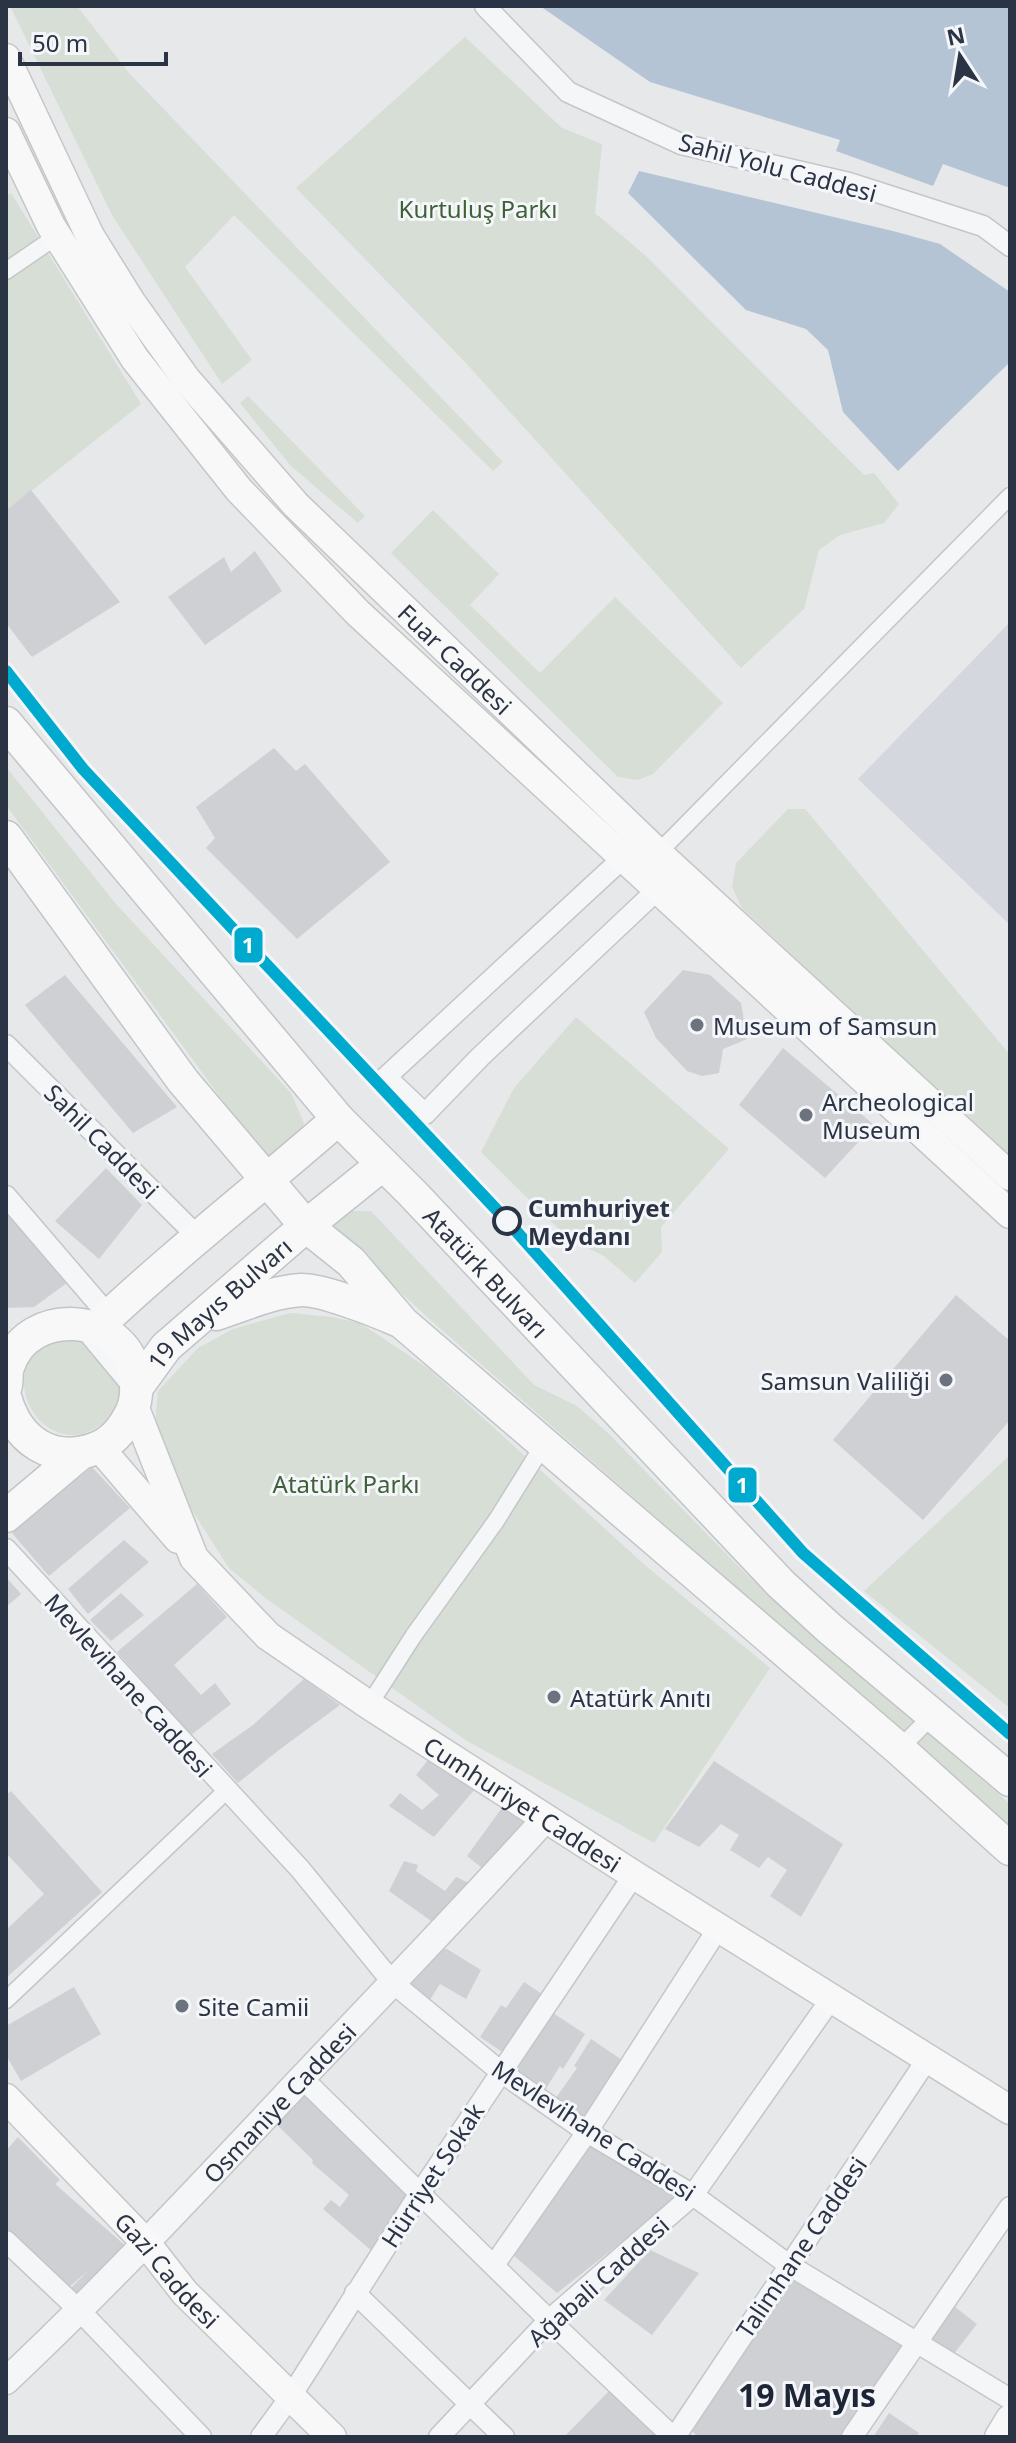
<svg xmlns="http://www.w3.org/2000/svg" width="1016" height="2443" font-family="'Noto Sans',sans-serif">
  <style>
    .built { fill: #d4d7dd }
    .green { fill: #d6ded6 }
    .water { fill: #b4c4d5 }
    .building { fill: #ced0d3 }
    .lines { fill: none; stroke-linecap: round; stroke-linejoin: round }
    .pedestrian-casing { stroke: #c4c6c8; stroke-width: 19 }
    .minor-casing { stroke: #c4c6c8; stroke-width: 23 }
    .tertiary-casing { stroke: #c4c6c8; stroke-width: 29 }
    .secondary-casing { stroke: #c4c6c8; stroke-width: 31 }
    .primary-casing { stroke: #c2c5c8; stroke-width: 35 }
    .pedestrian { stroke: #f5f6f7; stroke-width: 16 }
    .minor { stroke: #f5f6f7; stroke-width: 20 }
    .tertiary { stroke: #f5f6f7; stroke-width: 26 }
    .secondary { stroke: #f8f8f8; stroke-width: 28 }
    .primary { stroke: #f8f8f8; stroke-width: 32 }
    .tram-1-casing { stroke: #f4f6f9; stroke-width: 18 }
    .tram-1 { stroke: #00a9ce; stroke-width: 12 }
    .poi-dot { fill: #6c737f; stroke: #f4f6f9; stroke-width: 3 }
    .stop-dot { fill: #f4f6f9; stroke: #2b3445; stroke-width: 4 }
    .labels { text-anchor: middle; dominant-baseline: central; stroke-width: 6; stroke-linejoin: round; paint-order: stroke }
    .street-label { font-size: 24px; fill: #2b3445; stroke: #f4f6f9 }
    .park-label { font-size: 24px; fill: #3f6138; stroke: #f4f6f9 }
    .poi-label { font-size: 24px; fill: #2b3445; stroke: #f4f6f9; text-anchor: start }
    .stop-label { font-size: 24px; font-weight: bold; fill: #2b3445; stroke: #f4f6f9; text-anchor: start }
    .district-label { font-size: 32px; font-weight: bold; fill: #1d2536; stroke: #f4f6f9 }
    .line-badge { stroke: #f4f6f9; stroke-width: 3 }
    .badge-label { font-size: 22px; text-anchor: middle; font-weight: bold; fill: #fff }
  </style>
  <rect width="100%" height="100%" fill="#e6e8ea"/>
  <polygon class="built" points="1010,622 1010,925 858,779"/>
  <g class="green">
    <polygon points="10,6 77,6 129,73 503,462 493,471 234,215 185,267 252,360 222,384 112,215"/>
    <polygon points="465,37 562,128 602,144 595,213 645,255 864,475 874,473 899,504 884,523 840,535 819,550 804,609 741,668 465,362 296,188"/>
    <polygon points="11,193 141,404 6,511 6,196"/>
    <polygon points="248,396 365,516 358,523 291,466 240,403"/>
    <polygon points="433,510 499,574 470,605 540,673 615,597 723,703 653,774 638,780 618,777 391,553"/>
    <polygon points="6,767 116,904 291,1093 304,1123 300,1139 270,1158 226,1105 6,805"/>
    <polygon points="788,809 805,809 1010,1055 1010,1159 742,908 732,887 736,863"/>
    <polygon points="576,1017 729,1149 661,1227 662,1252 635,1283 604,1256 569,1239 481,1152 514,1088"/>
    <polygon points="342,1211 371,1211 534,1385 577,1406 608,1433 745,1573 1010,1804 1010,1826 435,1324 336,1233 333,1218"/>
    <polygon points="290,1313 332,1317 360,1323 429,1369 646,1566 770,1668 654,1843 467,1741 264,1597 229,1568 163,1465 155,1424 158,1391 198,1348 233,1329"/>
    <path d="M69 1334 101 1344C106 1355 121 1379 121 1390 122 1401 112 1415 104 1422 55 1464 0 1394 35 1350 43 1342 58 1339 69 1334Z"/>
    <polygon points="1010,1455 1010,1708 864,1591"/>
  </g>
  <g class="water">
    <polygon points="540,6 1010,6 1010,188 943,164 933,186 836,151 840,140 650,82"/>
    <polygon points="639,171 893,231 940,244 1010,292 1010,362 898,471 843,412 828,350 806,329 746,310 628,193"/>
  </g>
  <g class="building">
    <polygon points="31,490 120,602 32,657 6,623 6,511"/>
    <polygon points="255,551 282,591 205,645 168,597 224,557 231,572"/>
    <polygon points="274,748 296,771 305,764 390,862 297,939 206,848 215,838 196,807"/>
    <polygon points="683,970 710,975 741,1003 747,1039 723,1049 719,1073 702,1076 687,1071 656,1038 644,1012"/>
    <polygon points="65,975 177,1107 133,1133 25,1005"/>
    <polygon points="783,1048 874,1125 825,1178 739,1105"/>
    <polygon points="106,1168 142,1205 99,1259 55,1221"/>
    <polygon points="6,1202 74,1278 34,1307 6,1308"/>
    <polygon points="956,1295 1010,1341 1010,1420 923,1520 833,1440"/>
    <polygon points="92,1467 130,1508 49,1576 12,1533"/>
    <polygon points="124,1540 149,1562 88,1614 68,1589"/>
    <polygon points="6,1577 21,1594 6,1607"/>
    <polygon points="197,1584 227,1617 174,1665 201,1695 215,1683 231,1704 191,1735 117,1652"/>
    <polygon points="121,1593 144,1615 111,1641 90,1620"/>
    <polygon points="304,1679 340,1705 279,1750 238,1783 212,1754 253,1725"/>
    <polygon points="429,1759 475,1789 434,1837 389,1806 400,1793 422,1810 439,1795 416,1775"/>
    <polygon points="714,1761 843,1844 801,1917 770,1896 787,1870 768,1857 759,1868 730,1850 739,1835 721,1824 699,1847 665,1829"/>
    <polygon points="11,1791 102,1892 6,1978 6,1930 44,1894 6,1853 6,1795"/>
    <polygon points="504,1805 531,1825 486,1871 467,1856"/>
    <polygon points="404,1861 418,1865 416,1871 445,1891 456,1877 471,1884 434,1923 389,1891"/>
    <polygon points="439,1949 447,1949 481,1970 466,1999 440,1984 426,2006 403,1986"/>
    <polygon points="524,1982 545,1996 507,2055 480,2037 501,2005 506,2008"/>
    <polygon points="74,1987 101,2034 21,2081 6,2055 6,2026"/>
    <polygon points="553,2013 585,2034 563,2069 560,2066 540,2098 510,2080"/>
    <polygon points="591,2039 628,2064 585,2127 551,2105 577,2068 574,2066"/>
    <polygon points="315,2081 424,2184 372,2251 323,2209 331,2200 340,2207 349,2195 312,2163 313,2160 275,2123"/>
    <polygon points="18,2137 60,2180 55,2184 128,2248 77,2297 67,2292 90,2269 67,2289 40,2265 6,2227 6,2151"/>
    <polygon points="590,2145 679,2197 557,2293 512,2254"/>
    <polygon points="650,2250 699,2273 652,2335 604,2300"/>
    <polygon points="794,2274 908,2347 847,2437 698,2437 692,2431"/>
    <polygon points="955,2307 977,2324 953,2355 931,2338"/>
    <polygon points="613,2387 664,2437 564,2437"/>
    <polygon points="889,2413 919,2433 916,2437 873,2437"/>
  </g>
  <g class="lines">
    <defs>
      <g id="pedestrian">
        <polyline points="6,271 57,236"/>
        <polyline points="658,853 1010,496"/>
        <polyline points="85,1332 129,1385"/>
        <polyline points="369,1705 414,1635 496,1521 544,1444"/>
        <polyline points="899,1749 934,1714"/>
        <polyline points="6,2000 226,1791"/>
      </g>
      <g id="minor">
        <polyline points="485,6 568,92 681,144 849,183 983,226 1010,246"/>
        <polyline points="623,858 386,1077 425,1114 480,1057 657,890"/>
        <polyline points="6,1045 198,1237"/>
        <polyline points="6,1196 109,1316"/>
        <polyline points="6,1549 300,1869 393,1983 501,2072 587,2132 693,2195 789,2265 1010,2399"/>
        <polyline points="302,2078 549,2320 673,2437"/>
        <polyline points="6,2241 80,2311 201,2437"/>
        <polyline points="494,2265 587,2132 719,1927"/>
        <polyline points="355,2293 504,2437"/>
        <polyline points="261,2437 291,2396 420,2193 634,1875"/>
        <polyline points="439,2437 549,2320 693,2195 831,1999"/>
        <polyline points="675,2437 928,2058"/>
        <polyline points="852,2437 1010,2207"/>
      </g>
      <g id="tertiary">
        <path id="s1" d="M6 2381C109 2284 205 2181 302 2078 384 1991 467 1906 546 1818"/>
      </g>
      <g id="secondary">
        <path id="s2" d="M6 58 90 236 131 302 186 379 296 505 658 853 1010 1176"/>
        <polyline points="6,132 51,226 135,359 239,490 358,613 1010,1214"/>
        <path id="s3" d="M134 1406 194 1558 268 1636 369 1705 634 1875 1010 2110"/>
        <polyline points="99,1447 178,1539"/>
        <path id="s4" d="M6 2098 146 2243 185 2293 332 2437"/>
        <polyline points="999,2437 1010,2419"/>
      </g>
      <g id="primary">
        <path id="s5" d="M6 723 338 1119 413 1194 781 1584 829 1628 1010 1780"/>
        <polyline points="6,837 183,1081 306,1226 351,1262 403,1323 899,1749 1010,1849"/>
        <path d="M216 1314C244 1305 271 1292 301 1290 321 1289 377 1311 397 1320"/>
        <path d="M96 1328C174 1254 258 1189 338 1119"/>
        <path d="M6 1385C7 1379 6 1372 8 1367 27 1305 125 1312 135 1375 137 1387 137 1399 132 1411 124 1428 113 1443 94 1449 52 1464 18 1441 6 1400"/>
        <path id="s6" d="M137 1387 166 1347 306 1226 383 1164"/>
        <polyline points="6,1516 81,1453"/>
      </g>
    </defs>
    <use href="#pedestrian" class="pedestrian-casing"/>
    <use href="#minor" class="minor-casing"/>
    <use href="#tertiary" class="tertiary-casing"/>
    <use href="#secondary" class="secondary-casing"/>
    <use href="#primary" class="primary-casing"/>
    <use href="#pedestrian" class="pedestrian"/>
    <use href="#minor" class="minor"/>
    <use href="#tertiary" class="tertiary"/>
    <use href="#secondary" class="secondary"/>
    <use href="#primary" class="primary"/>
    <defs>
      <polyline id="tram-1" points="6,671 83,769 508,1222 803,1553 1010,1734"/>
    </defs>
    <use href="#tram-1" class="tram-1-casing"/>
    <use href="#tram-1" class="tram-1"/>
  </g>
  <g class="poi-dot">
    <circle cx="697" cy="1025" r="8"/>
    <circle cx="806" cy="1115" r="8"/>
    <circle cx="946" cy="1380" r="8"/>
    <circle cx="554" cy="1697" r="8"/>
    <circle cx="182" cy="2006" r="8"/>
  </g>
  <circle class="stop-dot" cx="507" cy="1221" r="13"/>
  <g class="labels">
    <g class="street-label">
      <text transform="translate(778 167) rotate(15)">Sahil Yolu Caddesi</text>
      <text stroke="none"><textPath href="#s2" startOffset="758">Fuar Caddesi</textPath></text>
      <text transform="translate(102 1141) rotate(45)">Sahil Caddesi</text>
      <text stroke="none"><textPath href="#s5" startOffset="730">Atatürk Bulvarı</textPath></text>
      <text stroke="none"><textPath href="#s6" startOffset="118">19 Mayıs Bulvarı</textPath></text>
      <text transform="translate(129 1685) rotate(48)">Mevlevihane Caddesi</text>
      <text stroke="none"><textPath href="#s3" startOffset="576">Cumhuriyet Caddesi</textPath></text>
      <text stroke="none"><textPath href="#s1" startOffset="390">Osmaniye Caddesi</textPath></text>
      <text transform="translate(594 2130) rotate(33)">Mevlevihane Caddesi</text>
      <text transform="translate(432 2175) rotate(-57)">Hürriyet Sokak</text>
      <text transform="translate(801 2247) rotate(-56)">Talimhane Caddesi</text>
      <text stroke="none"><textPath href="#s4" startOffset="236">Gazi Caddesi</textPath></text>
      <text transform="translate(598 2281) rotate(-42)">Ağabali Caddesi</text>
    </g>
    <g class="park-label">
      <text x="478" y="208">Kurtuluş Parkı</text>
      <text x="346" y="1483">Atatürk Parkı</text>
    </g>
    <g class="poi-label">
      <text x="713" y="1025">Museum of Samsun</text>
      <text x="822" y="1101">Archeological<tspan x="822" dy="28">Museum</tspan></text>
      <text x="930" y="1380" text-anchor="end">Samsun Valiliği</text>
      <text x="570" y="1697">Atatürk Anıtı</text>
      <text x="198" y="2006">Site Camii</text>
    </g>
    <g class="stop-label">
      <text x="528" y="1207">Cumhuriyet<tspan x="528" dy="28">Meydanı</tspan></text>
    </g>
    <g class="district-label">
      <text x="807" y="2394">19 Mayıs</text>
    </g>
  </g>
  <g class="line-badge">
    <rect x="233" y="926" width="31" height="38" rx="8" fill="#00a9ce"/>
    <rect x="727" y="1466" width="31" height="38" rx="8" fill="#00a9ce"/>
  </g>
  <g class="badge-label">
    <text x="248" y="953">1</text>
    <text x="742" y="1493">1</text>
  </g>
  <rect width="1016" height="2443" fill="none" stroke="#2b3445" stroke-width="16"/>
  <g transform="translate(960 56) rotate(348)" stroke="#f4f6f9" stroke-width="6" paint-order="stroke">
  <path d="M0-6L14 30L0 20L-14 30Z" fill="#2b3445"/>
  <text y="-12" font-size="22" font-weight="bold" text-anchor="middle" fill="#2b3445">N</text>
  </g>
  <path d="M20 52v12h146v-12" fill="none" stroke="#2b3445" stroke-width="4"/>
  <text x="32" y="52" font-size="24" fill="#2b3445" stroke="#f4f6f9" stroke-width="6" paint-order="stroke">50 m</text>
</svg>
